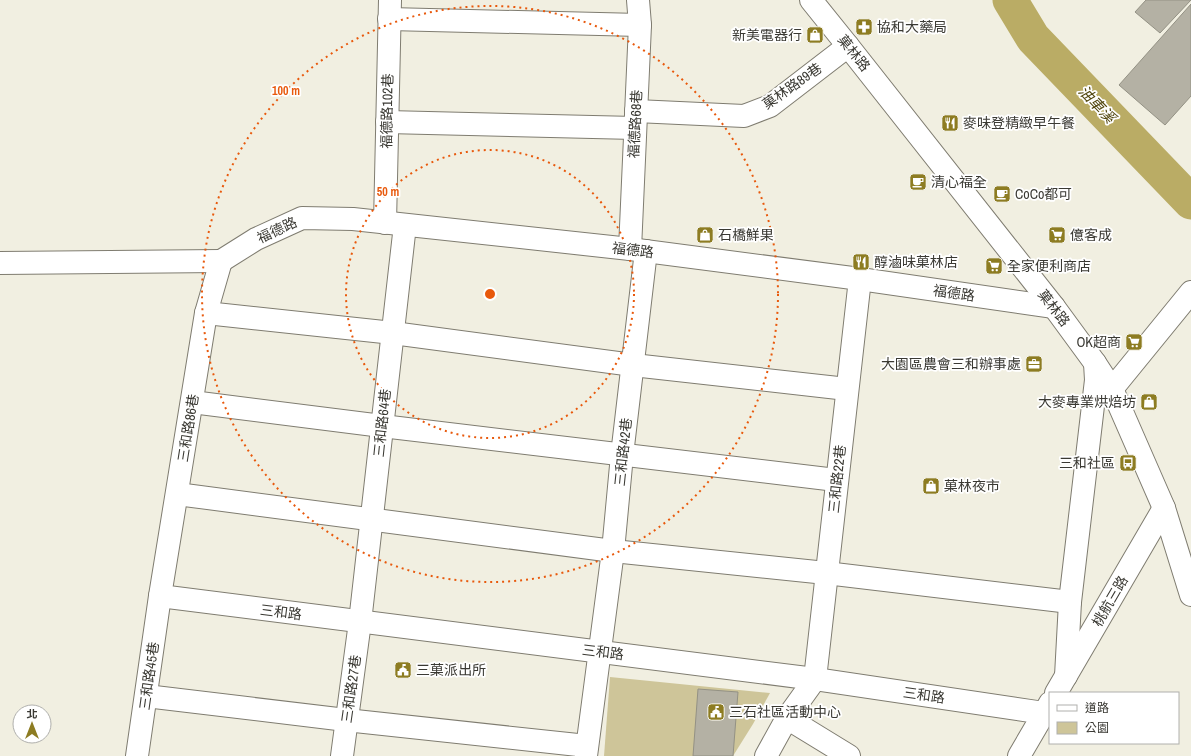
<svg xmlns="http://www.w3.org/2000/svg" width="1191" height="756" font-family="'Archivo Narrow','Noto Sans TC',sans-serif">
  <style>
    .green { fill: #cec599 }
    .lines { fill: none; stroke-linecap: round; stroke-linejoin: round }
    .river { stroke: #baac65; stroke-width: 35 }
    .building { fill: #b4b1a4; stroke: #939184 }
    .minor-casing { stroke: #7f7c70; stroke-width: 24 }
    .minor { stroke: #fff; stroke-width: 22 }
    .ring { fill: none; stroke: #e8590c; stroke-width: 2; stroke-dasharray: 2 4 }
    .labels { text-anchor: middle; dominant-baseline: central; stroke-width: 3.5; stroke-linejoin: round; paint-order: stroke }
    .poi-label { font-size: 14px; fill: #3a3933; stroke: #fff; text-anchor: start }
    .street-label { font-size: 14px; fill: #3a3933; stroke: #fff }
    .water-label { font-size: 15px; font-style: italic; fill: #51460e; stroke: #fff }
    .centre { fill: #e8590c; stroke: #fff; stroke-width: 2 }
    .ring-label { font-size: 12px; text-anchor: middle; font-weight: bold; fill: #e8590c; stroke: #fff; stroke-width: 3.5; stroke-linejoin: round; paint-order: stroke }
  </style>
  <rect width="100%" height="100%" fill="#f1efe1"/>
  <polygon class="green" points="610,677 770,693 753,724 733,756 604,756"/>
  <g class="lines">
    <polyline class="river" points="1010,0 1033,38 1191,202"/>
  </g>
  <g class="building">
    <polygon points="1146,0 1191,0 1160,33 1135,12"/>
    <polygon points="1191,4 1191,96 1165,125 1119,85"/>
    <polygon points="698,689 738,692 733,756 693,756"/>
  </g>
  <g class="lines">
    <defs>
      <g id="minor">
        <polyline points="811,0 848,46 1054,307 1095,363 1112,389 1164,508 1191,595"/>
        <polyline points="389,19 640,25"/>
        <polyline points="636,111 744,116 770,106 848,46"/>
        <polyline points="387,122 635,128"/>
        <polyline points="385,223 390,0"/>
        <polyline points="630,249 640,25 638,0"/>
        <polyline points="221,261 256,239 302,218 353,219 630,249 860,279 1054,307"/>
        <polyline points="0,263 221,261"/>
        <polyline points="206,313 393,333 633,365 847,389"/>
        <polyline points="1112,389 1191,292"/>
        <polyline points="192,402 382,426 836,480"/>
        <polyline points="177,494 613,551 826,573 1070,602"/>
        <polyline points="160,596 815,679 1044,713"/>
        <polyline points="1066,676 1070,602 1096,380 1095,363"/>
        <polyline points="1056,693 1164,508"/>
        <polyline points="146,696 346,720 587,746"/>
        <polyline points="787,718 849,756"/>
        <polyline points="137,756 160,596 206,313 221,261"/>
        <polyline points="342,756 360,622 405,225"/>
        <polyline points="586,756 613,551 622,455 646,251"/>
        <polyline points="766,756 787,718 815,679 860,279"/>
        <polyline points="1019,756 1050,703"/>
      </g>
    </defs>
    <use href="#minor" class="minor-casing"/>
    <use href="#minor" class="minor"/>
  </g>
  <g class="ring">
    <circle cx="490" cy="294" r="144"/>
    <circle cx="490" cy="294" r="288"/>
  </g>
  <defs>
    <symbol id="pharmacy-square" viewBox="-11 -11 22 22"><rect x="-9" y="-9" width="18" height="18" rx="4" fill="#8d7c22" stroke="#fff"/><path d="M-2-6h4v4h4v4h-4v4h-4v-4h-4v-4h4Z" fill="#fff"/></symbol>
    <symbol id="shop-square" viewBox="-11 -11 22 22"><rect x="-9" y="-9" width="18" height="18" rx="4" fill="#8d7c22" stroke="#fff"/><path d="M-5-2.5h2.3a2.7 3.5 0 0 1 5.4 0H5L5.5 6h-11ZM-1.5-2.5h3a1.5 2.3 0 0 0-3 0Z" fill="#fff"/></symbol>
    <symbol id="restaurant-square" viewBox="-11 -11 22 22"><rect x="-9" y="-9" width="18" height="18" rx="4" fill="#8d7c22" stroke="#fff"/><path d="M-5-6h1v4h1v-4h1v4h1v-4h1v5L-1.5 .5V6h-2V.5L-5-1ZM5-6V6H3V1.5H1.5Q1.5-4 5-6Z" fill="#fff"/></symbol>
    <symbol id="cafe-square" viewBox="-11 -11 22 22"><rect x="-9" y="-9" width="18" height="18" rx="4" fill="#8d7c22" stroke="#fff"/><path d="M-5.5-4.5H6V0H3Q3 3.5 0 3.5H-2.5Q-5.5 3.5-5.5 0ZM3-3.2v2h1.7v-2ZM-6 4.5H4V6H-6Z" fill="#fff"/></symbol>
    <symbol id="supermarket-square" viewBox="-11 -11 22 22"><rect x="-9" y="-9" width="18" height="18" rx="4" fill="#8d7c22" stroke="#fff"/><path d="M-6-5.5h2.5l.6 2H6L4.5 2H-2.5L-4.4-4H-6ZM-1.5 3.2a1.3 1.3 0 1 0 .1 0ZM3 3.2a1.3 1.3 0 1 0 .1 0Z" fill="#fff"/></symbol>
    <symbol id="office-square" viewBox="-11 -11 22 22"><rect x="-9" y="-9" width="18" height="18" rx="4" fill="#8d7c22" stroke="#fff"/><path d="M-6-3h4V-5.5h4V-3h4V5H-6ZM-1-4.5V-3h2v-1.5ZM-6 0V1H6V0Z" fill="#fff"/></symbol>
    <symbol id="bus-square" viewBox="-11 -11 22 22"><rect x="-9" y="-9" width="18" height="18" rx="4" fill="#8d7c22" stroke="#fff"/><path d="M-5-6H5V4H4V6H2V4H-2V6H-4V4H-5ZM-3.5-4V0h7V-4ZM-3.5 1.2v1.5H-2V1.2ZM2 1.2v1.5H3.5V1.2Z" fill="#fff"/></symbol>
    <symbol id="civic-square" viewBox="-11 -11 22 22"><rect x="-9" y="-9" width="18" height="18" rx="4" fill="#8d7c22" stroke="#fff"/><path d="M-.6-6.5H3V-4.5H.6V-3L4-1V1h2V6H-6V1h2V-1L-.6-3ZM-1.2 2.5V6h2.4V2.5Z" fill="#fff"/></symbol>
  </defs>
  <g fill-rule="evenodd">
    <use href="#pharmacy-square" x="854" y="17" width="20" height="20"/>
    <use href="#shop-square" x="805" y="25" width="20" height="20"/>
    <use href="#restaurant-square" x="940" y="113" width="20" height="20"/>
    <use href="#cafe-square" x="908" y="172" width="20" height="20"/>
    <use href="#cafe-square" x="992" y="184" width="20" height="20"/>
    <use href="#shop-square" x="695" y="225" width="20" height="20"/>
    <use href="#supermarket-square" x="1047" y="225" width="20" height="20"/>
    <use href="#restaurant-square" x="851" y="252" width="20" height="20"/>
    <use href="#supermarket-square" x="984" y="256" width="20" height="20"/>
    <use href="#supermarket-square" x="1124" y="332" width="20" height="20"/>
    <use href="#office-square" x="1024" y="354" width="20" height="20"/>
    <use href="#shop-square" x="1139" y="392" width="20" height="20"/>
    <use href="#bus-square" x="1118" y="453" width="20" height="20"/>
    <use href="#shop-square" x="921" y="476" width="20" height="20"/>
    <use href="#civic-square" x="393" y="660" width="20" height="20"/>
    <use href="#civic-square" x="706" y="702" width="20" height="20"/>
  </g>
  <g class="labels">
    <g class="poi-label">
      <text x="877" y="27">協和大藥局</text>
      <text x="802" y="35" text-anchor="end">新美電器行</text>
      <text x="963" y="123">麥味登精緻早午餐</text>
      <text x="931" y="182">清心福全</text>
      <text x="1015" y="194">CoCo都可</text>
      <text x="718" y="235">石橋鮮果</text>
      <text x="1070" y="235">億客成</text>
      <text x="874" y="262">醇滷味菓林店</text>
      <text x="1007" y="266">全家便利商店</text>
      <text x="1121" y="342" text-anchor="end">OK超商</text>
      <text x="1021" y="364" text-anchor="end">大園區農會三和辦事處</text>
      <text x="1136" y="402" text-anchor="end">大麥專業烘焙坊</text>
      <text x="1115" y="463" text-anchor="end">三和社區</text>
      <text x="944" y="486">菓林夜市</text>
      <text x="416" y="670">三菓派出所</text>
      <text x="729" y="712">三石社區活動中心</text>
    </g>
    <g class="street-label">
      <text transform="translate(854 53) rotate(51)">菓林路</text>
      <text transform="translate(792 86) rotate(-35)">菓林路89巷</text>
      <text transform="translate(387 111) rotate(-89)">福德路102巷</text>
      <text transform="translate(635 124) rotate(-87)">福德路68巷</text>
      <text transform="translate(277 230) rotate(-25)">福德路</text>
      <text transform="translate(633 250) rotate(7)">福德路</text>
      <text transform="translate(954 293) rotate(8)">福德路</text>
      <text transform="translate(1054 308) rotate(52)">菓林路</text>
      <text transform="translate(382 423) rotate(-84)">三和路64巷</text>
      <text transform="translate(188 428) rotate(-81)">三和路86巷</text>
      <text transform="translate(623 452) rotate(-84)">三和路42巷</text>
      <text transform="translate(837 479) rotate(-84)">三和路22巷</text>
      <text transform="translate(1110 601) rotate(-60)">桃航三路</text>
      <text transform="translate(281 612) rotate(7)">三和路</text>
      <text transform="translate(603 652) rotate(7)">三和路</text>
      <text transform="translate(149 676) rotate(-82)">三和路45巷</text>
      <text transform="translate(351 689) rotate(-82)">三和路27巷</text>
      <text transform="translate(924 695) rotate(8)">三和路</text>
    </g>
    <g class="water-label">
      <text transform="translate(1097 104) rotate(46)">油車溪</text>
    </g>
  </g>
  <circle cx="490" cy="294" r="6" class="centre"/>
  <g class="ring-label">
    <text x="286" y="95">100 m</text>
    <text x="388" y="196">50 m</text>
  </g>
  <rect x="1049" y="692" width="130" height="52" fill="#ffffff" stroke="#b0b0ad"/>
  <rect x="1057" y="705" width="20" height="6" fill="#ffffff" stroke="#b0b0ad"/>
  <text x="1085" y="712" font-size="12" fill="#3a3933">道路</text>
  <rect x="1057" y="722" width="20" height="12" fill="#cec599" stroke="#b0b0ad"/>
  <text x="1085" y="732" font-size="12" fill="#3a3933">公園</text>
  <g transform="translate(32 724)"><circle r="19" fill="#ffffff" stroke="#b0b0ad"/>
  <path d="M0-3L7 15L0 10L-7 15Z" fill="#8d7c22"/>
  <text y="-6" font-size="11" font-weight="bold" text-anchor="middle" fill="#3a3933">北</text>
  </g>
</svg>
